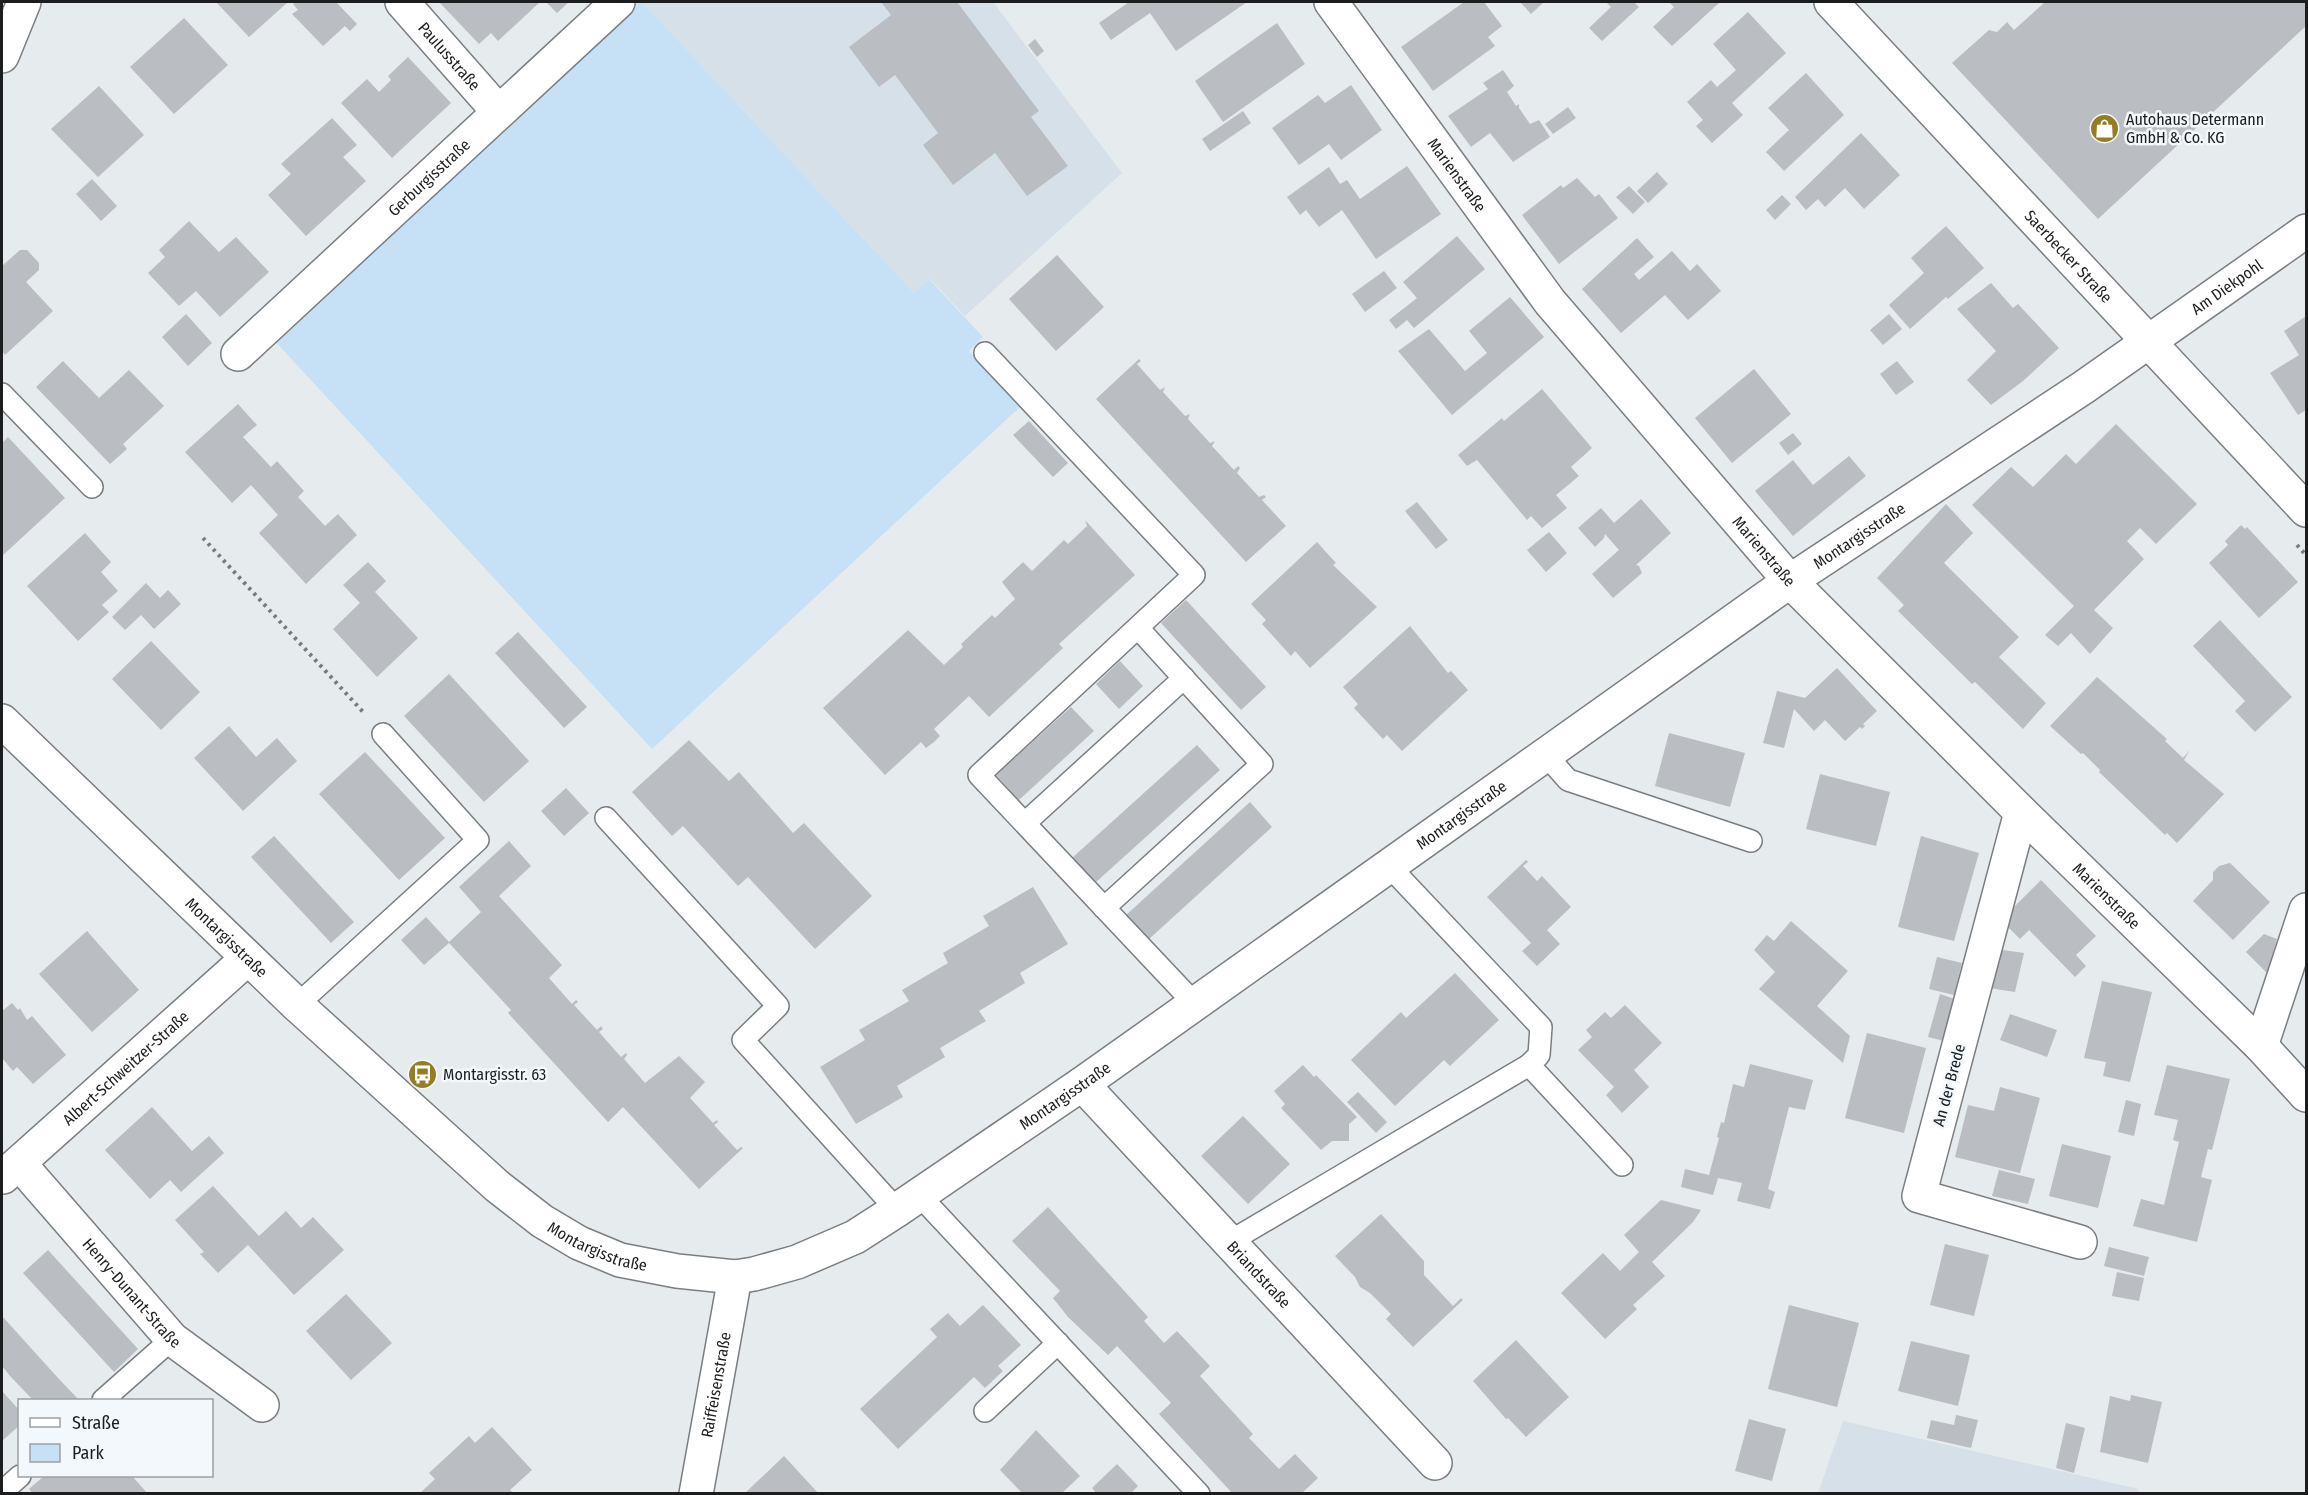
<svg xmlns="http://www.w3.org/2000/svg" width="2308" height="1495" font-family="'Fira Sans Condensed',sans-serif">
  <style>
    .built { fill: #d6e0e9 }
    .green { fill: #c6e0f5 }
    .building { fill: #babec2 }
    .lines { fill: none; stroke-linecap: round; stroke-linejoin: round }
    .service-casing { stroke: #7a7e82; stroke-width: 24 }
    .minor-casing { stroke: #7a7e82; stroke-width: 36 }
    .tertiary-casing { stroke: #7a7e82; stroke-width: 36 }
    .path { stroke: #767a7c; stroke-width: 4; stroke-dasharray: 3 4.5; stroke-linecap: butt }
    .service { stroke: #fff; stroke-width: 21 }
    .minor { stroke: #fff; stroke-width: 33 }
    .tertiary { stroke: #fff; stroke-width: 33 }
    .labels { text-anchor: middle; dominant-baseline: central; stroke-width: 5; stroke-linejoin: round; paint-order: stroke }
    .street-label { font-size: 16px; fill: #1b1d1e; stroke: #f3f8fc }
    .poi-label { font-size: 16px; fill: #1b1d1e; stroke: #f3f8fc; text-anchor: start }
  </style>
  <rect width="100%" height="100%" fill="#e6ebee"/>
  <g class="built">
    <polygon points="642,2 993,2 1122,173 965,316 930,279 914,293"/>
    <polygon points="1843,1421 2139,1489 2138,1494 1818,1493"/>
  </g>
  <polygon class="green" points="637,2 642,2 914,293 929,279 983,337 969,351 1021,406 652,749 272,338"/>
  <g class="building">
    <polygon points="216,2 288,2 249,37"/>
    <polygon points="296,2 336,2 357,24 350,31 345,26 323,46 292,14 298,10 293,4"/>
    <polygon points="439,2 540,2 498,41 491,33 479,44"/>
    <polygon points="546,2 569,2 557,13"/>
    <polygon points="881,2 957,2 1039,111 1031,117 1068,166 1027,196 995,153 953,185 923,145 938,133 895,75 879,87 849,47 891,15"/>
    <polygon points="1129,2 1247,2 1176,51 1150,13 1111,40 1099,23"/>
    <polygon points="1464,2 1484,2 1502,26 1488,37 1495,46 1433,91 1401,47"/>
    <polygon points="1520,2 1544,2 1531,14"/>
    <polygon points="1606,2 1634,2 1639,7 1602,41 1589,28 1611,7"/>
    <polygon points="1669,2 1720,2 1672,46 1653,27 1674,7"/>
    <polygon points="2045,2 2306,2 2306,26 2098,219 1952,63 1989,30 1997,32 2007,22 2014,30"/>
    <polygon points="1748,12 1786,53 1732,103 1743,115 1712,143 1696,126 1703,120 1687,102 1711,80 1717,87 1736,70 1713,44"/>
    <polygon points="184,18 228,65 174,114 130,67"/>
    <polygon points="1277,23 1305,64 1223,122 1195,81"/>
    <polygon points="1035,39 1044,51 1037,57 1028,45"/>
    <polygon points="408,57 451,103 392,158 341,103 367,79 379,92 391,80 388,76"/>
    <polygon points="1503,70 1514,86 1507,92 1516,106 1519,104 1519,108 1530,124 1539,120 1550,137 1513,162 1490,133 1471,147 1448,116 1488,89 1483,83"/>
    <polygon points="1806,73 1844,115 1784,171 1766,152 1789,130 1768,108"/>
    <polygon points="1351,85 1382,130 1341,160 1329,144 1299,165 1272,128 1318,95 1325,103"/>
    <polygon points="99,86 144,135 98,177 51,129"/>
    <polygon points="1568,107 1576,118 1553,134 1545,124"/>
    <polygon points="1243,111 1251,123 1210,151 1202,139"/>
    <polygon points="332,118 357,145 343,157 366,181 306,236 268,195 291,174 281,164"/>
    <polygon points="1861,133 1900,175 1864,209 1845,188 1825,207 1818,199 1806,210 1795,197"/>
    <polygon points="1407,166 1441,214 1376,259 1342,210 1319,227 1306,210 1300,215 1287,197 1329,167 1340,184 1347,180 1360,199"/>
    <polygon points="1657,172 1668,184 1648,203 1637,191"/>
    <polygon points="1577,178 1595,197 1599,194 1618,218 1559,264 1522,215 1561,185 1563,188"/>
    <polygon points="92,179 117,206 101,221 76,194"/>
    <polygon points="1629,186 1645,202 1633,214 1616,197"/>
    <polygon points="1782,195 1791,204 1775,220 1766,210"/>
    <polygon points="189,221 219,252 236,237 269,272 220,317 196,291 179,306 148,273 165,257 159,250"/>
    <polygon points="1946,226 1984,268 1948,299 1946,297 1910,329 1889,305 1924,273 1911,258"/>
    <polygon points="1457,236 1485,269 1414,328 1407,320 1396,329 1389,320 1417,298 1403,282"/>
    <polygon points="1637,238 1654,257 1634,274 1639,280 1672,251 1690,271 1697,264 1721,291 1688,320 1665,295 1621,333 1582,289"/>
    <polygon points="20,250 27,250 39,263 39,270 26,282 53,311 5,355 2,351 2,266"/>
    <polygon points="1057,255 1104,307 1056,351 1009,299"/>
    <polygon points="1384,271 1397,288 1365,312 1352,294"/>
    <polygon points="1991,283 2013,308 2018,304 2059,348 2023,381 1991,405 1967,380 1996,351 1957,309"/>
    <polygon points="1510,297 1544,337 1452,415 1398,351 1429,329 1465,371 1487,353 1469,331"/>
    <polygon points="186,314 212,343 188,366 162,337"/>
    <polygon points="1889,314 1902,329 1883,345 1870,330"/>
    <polygon points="2306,316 2306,410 2298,415 2270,373 2299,355 2284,331"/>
    <polygon points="1139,359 1141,361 1137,364 1160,390 1165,387 1163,392 1185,416 1190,414 1188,419 1210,443 1215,441 1212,446 1234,470 1238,466 1240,468 1237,473 1259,497 1264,495 1266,497 1262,500 1286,526 1246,562 1096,399"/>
    <polygon points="63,361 99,398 129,370 164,406 123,444 127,449 110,464 36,387"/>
    <polygon points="1897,361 1914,382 1896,395 1880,374"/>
    <polygon points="1754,369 1791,414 1732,463 1695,418"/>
    <polygon points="1542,389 1592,448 1571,467 1579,476 1556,495 1567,508 1542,528 1531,516 1527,520 1477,460 1467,466 1458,455 1502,418 1504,421"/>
    <polygon points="238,404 257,425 243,437 271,467 277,461 304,491 298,497 325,526 338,514 357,535 306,584 259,533 278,515 251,485 232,503 185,452"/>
    <polygon points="1029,421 1068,463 1053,477 1013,435"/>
    <polygon points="2116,424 2197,504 2156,544 2140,528 2127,541 2144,559 2094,610 2113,628 2090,654 2071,633 2058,646 2045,635 2074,606 1972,505 2011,467 2033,487 2066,454 2076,464"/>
    <polygon points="1793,433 1802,444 1788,455 1779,443"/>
    <polygon points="8,437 65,498 2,556 2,443"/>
    <polygon points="1849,456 1866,476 1793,536 1755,491 1793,460 1813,485"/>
    <polygon points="1641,499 1671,533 1636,565 1639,566 1642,573 1613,598 1592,574 1619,550 1605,534 1604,538 1595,547 1578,528 1601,508 1614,523"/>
    <polygon points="1417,502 1448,540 1436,549 1405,511"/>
    <polygon points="1946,504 1973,533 1944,563 2019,637 1999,657 2046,703 2023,729 1975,682 1972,684 1898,611 1904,605 1877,578"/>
    <polygon points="1085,520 1135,575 1059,644 1063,648 989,717 969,696 934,729 940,736 934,742 926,748 921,742 885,775 823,708 908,630 944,665 963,647 961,644 992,615 995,618 1015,599 1002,582 1023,562 1032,571 1064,540 1068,544 1087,526"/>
    <polygon points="2241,525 2245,529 2247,527 2298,582 2259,618 2209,563 2228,545 2225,541"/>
    <polygon points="1549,532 1567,553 1546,572 1527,550"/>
    <polygon points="85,533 111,562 101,572 118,591 102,605 109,612 78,641 27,586"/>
    <polygon points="1317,542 1336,563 1333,565 1377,607 1310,668 1295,651 1291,656 1262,624 1266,620 1251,604"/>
    <polygon points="368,562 386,581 375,592 418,638 377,677 333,629 360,603 343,585"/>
    <polygon points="146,583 160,598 168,590 181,604 154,629 141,615 125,630 112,617"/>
    <polygon points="1186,600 1266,687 1241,710 1161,623"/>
    <polygon points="2220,620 2292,697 2255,732 2235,711 2245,701 2193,646"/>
    <polygon points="1410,626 1448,673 1451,671 1468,690 1402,751 1387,735 1383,739 1354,708 1358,704 1343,687"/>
    <polygon points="518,632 587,707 564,728 495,653"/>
    <polygon points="151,641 200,692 161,730 112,679"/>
    <polygon points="1120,661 1143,686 1119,709 1096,684"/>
    <polygon points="1837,668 1877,711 1863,724 1865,726 1862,729 1860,727 1845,741 1825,720 1814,731 1794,709 1784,748 1763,743 1777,691 1805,698"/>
    <polygon points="449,674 529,761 484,802 404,716"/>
    <polygon points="2097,677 2167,739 2165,741 2183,758 2190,750 2184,760 2224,794 2177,843 2167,833 2165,835 2099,772 2100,770 2083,753 2081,754 2050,726"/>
    <polygon points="1071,707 1094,731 1019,800 996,775"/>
    <polygon points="229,726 256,757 277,738 297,761 243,811 194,758"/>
    <polygon points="1669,733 1745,753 1730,807 1655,786"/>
    <polygon points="689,740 729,781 739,772 793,833 804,823 872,896 815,949 748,877 738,886 683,826 672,836 632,792"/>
    <polygon points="1197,745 1220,770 1095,883 1072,858"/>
    <polygon points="365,752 445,838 399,880 319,794"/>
    <polygon points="1820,774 1890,792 1876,846 1806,829"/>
    <polygon points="566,788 589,813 564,836 541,811"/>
    <polygon points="1250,802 1272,827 1148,940 1125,916"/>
    <polygon points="274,836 354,922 331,943 251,857"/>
    <polygon points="1921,836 1979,853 1954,941 1898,927"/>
    <polygon points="509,841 531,866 499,896 562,965 549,978 572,1004 576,1000 578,1002 574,1005 597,1030 601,1026 603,1029 599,1032 621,1057 626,1053 627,1055 624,1059 645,1083 679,1056 705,1082 690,1098 713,1123 717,1120 718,1122 714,1125 737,1150 741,1147 743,1148 699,1189 623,1107 608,1122 508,1013 511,1010 449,943 424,965 401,940 426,917 449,942 481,912 459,887"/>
    <polygon points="1526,860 1528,862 1523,866 1537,881 1542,876 1571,907 1547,930 1560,944 1537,966 1522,951 1531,943 1487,897"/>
    <polygon points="2230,863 2270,902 2233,940 2193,901 2213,880 2213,872 2219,866"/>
    <polygon points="2041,880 2096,936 2076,955 2086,966 2075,977 2029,930 2020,939 2001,920"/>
    <polygon points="1033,887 1068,944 1020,973 1025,983 979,1011 986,1021 940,1048 945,1057 897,1086 903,1097 856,1124 820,1067 865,1040 859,1030 909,1001 902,990 948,963 943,953 989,926 983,916"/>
    <polygon points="1791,921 1848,971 1817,1006 1850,1036 1843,1063 1759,989 1775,972 1754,950 1767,935 1774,941"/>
    <polygon points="87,931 139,990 92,1032 39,974"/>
    <polygon points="2264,934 2277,939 2267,973 2246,952"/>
    <polygon points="1989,948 2024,953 2015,992 1989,988"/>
    <polygon points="1937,957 1962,963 1954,995 1929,989"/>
    <polygon points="1455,973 1499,1020 1450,1066 1444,1060 1395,1106 1351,1060 1401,1012 1406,1018"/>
    <polygon points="2102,981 2152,992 2130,1082 2103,1076 2106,1062 2084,1058"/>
    <polygon points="1940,994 1955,999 1944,1041 1928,1037"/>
    <polygon points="12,1003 18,1010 20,1008 27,1020 32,1016 66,1055 33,1084 17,1067 13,1071 2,1058 2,1011"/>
    <polygon points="1625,1005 1662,1043 1634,1070 1649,1087 1622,1113 1606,1095 1614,1087 1578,1050 1592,1037 1586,1030 1605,1012 1611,1018"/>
    <polygon points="2010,1014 2057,1030 2047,1057 2000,1040"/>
    <polygon points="1867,1033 1926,1048 1904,1133 1845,1118"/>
    <polygon points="1750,1064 1813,1080 1805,1110 1789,1107 1768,1189 1775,1192 1770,1209 1737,1201 1742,1183 1718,1178 1713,1195 1681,1187 1685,1169 1709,1175 1719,1138 1717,1137 1721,1122 1724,1123 1733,1084 1744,1087"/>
    <polygon points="1303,1065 1314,1077 1316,1075 1357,1117 1349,1124 1349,1141 1332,1141 1321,1150 1281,1108 1285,1104 1274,1091"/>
    <polygon points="2167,1065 2230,1079 2212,1150 2208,1149 2201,1177 2212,1180 2197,1242 2133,1226 2141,1199 2164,1205 2179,1142 2173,1140 2178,1120 2154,1115"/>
    <polygon points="2000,1087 2040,1098 2020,1173 1955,1157 1968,1105 1994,1111"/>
    <polygon points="1358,1092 1387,1122 1376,1133 1347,1102"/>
    <polygon points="2126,1100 2141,1104 2134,1136 2118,1132"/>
    <polygon points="152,1107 192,1151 209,1136 224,1153 181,1192 170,1180 150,1199 105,1150"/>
    <polygon points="1243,1116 1290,1164 1248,1204 1201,1156"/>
    <polygon points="2062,1144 2111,1156 2098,1208 2049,1196"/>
    <polygon points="1999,1170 2035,1179 2028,1204 1992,1196"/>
    <polygon points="213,1186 259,1236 286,1211 301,1228 313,1217 344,1250 294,1295 248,1245 218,1273 200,1254 204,1252 175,1220"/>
    <polygon points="1661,1200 1701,1210 1693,1222 1652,1262 1665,1276 1633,1305 1637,1309 1605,1339 1561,1293 1603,1253 1620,1271 1639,1252 1624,1235"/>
    <polygon points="1048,1207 1148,1317 1144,1321 1164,1343 1177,1331 1210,1366 1200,1376 1253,1434 1249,1438 1279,1469 1295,1454 1318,1478 1301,1494 1233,1494 1159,1414 1171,1403 1117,1346 1108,1355 1068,1317 1053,1298 1060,1291 1012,1241"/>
    <polygon points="1381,1214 1424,1261 1424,1275 1453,1306 1461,1298 1463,1300 1413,1347 1386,1319 1391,1314 1370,1293 1360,1287 1355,1277 1335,1256"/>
    <polygon points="1945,1244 1989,1255 1974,1316 1930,1305"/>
    <polygon points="2109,1247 2149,1257 2144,1276 2104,1266"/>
    <polygon points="48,1250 138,1349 114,1372 23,1273"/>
    <polygon points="2117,1272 2144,1278 2139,1301 2112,1296"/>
    <polygon points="346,1294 392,1343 351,1380 306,1331"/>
    <polygon points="983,1305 1021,1345 998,1366 1003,1371 985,1388 974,1377 898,1449 860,1409 937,1337 930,1329 948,1313 960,1326"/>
    <polygon points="1789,1305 1859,1323 1837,1407 1768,1389"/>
    <polygon points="2,1316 58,1378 79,1400 33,1400 10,1376 2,1366"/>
    <polygon points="1516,1340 1569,1397 1526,1437 1508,1418 1506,1419 1473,1381"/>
    <polygon points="1911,1341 1970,1355 1958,1406 1898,1391"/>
    <polygon points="2,1391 20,1411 20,1425 2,1441"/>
    <polygon points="2131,1395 2162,1402 2148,1463 2100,1452 2110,1396 2130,1401"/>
    <polygon points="1956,1415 1978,1420 1971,1448 1927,1438 1931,1420 1954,1425"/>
    <polygon points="1749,1419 1786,1429 1772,1481 1735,1471"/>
    <polygon points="2066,1423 2085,1428 2074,1473 2056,1468"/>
    <polygon points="492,1427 532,1470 510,1490 512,1492 419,1494 435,1479 429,1473 469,1436 475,1443"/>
    <polygon points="1036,1430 1080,1476 1061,1494 1023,1494 1000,1470"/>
    <polygon points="784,1456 819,1494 744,1494"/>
    <polygon points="1117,1464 1138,1486 1130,1494 1097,1494 1092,1488"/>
    <polygon points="44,1476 132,1476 148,1494 33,1494 29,1489"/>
  </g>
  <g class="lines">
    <defs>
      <g id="service">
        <polyline points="985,353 1194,575 979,775 1194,1003"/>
        <polyline points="2,394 92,487"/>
        <polyline points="1545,754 1568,780 1751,841"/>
        <polyline points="606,818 778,1006 743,1040 897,1210"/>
        <polyline points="1025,823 1184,678"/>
        <polyline points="1388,865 1541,1027 1539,1055 1529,1065 1622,1165"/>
        <polyline points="1104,908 1262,764 1138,628"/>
        <polyline points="297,1005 478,840 383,734"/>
        <polyline points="919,1195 1199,1494"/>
        <polyline points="1229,1242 1529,1065"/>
        <polyline points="103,1400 172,1339"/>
        <polyline points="985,1411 1058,1343"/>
        <polyline points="2,1492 20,1476"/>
      </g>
      <g id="minor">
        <path id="s1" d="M402 2 498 111"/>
        <path id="s2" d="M1331 2 1550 302 1790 581 2021 812 2261 1046 2306 1095"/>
        <polyline points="2,56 24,2"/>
        <path id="s3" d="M238 354 618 2"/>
        <path id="s4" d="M2 721 297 1005 497 1186 542 1221 579 1243 620 1260 677 1271 735 1277 754 1274 797 1262 855 1237 897 1210 1082 1084 1790 581 2084 387 2306 231"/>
        <polyline points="2021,812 1919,1196 2080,1242"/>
        <polyline points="2261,1046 2306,910"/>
        <path id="s5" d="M1082 1084 1435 1463"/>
        <path id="s6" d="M19 1163 172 1339 262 1405"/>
        <path id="s7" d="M3 1177 248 958"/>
        <path id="s8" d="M696 1494 735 1277"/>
      </g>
      <g id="tertiary">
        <path id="s9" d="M1831 2 2306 510"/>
      </g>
    </defs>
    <use href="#service" class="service-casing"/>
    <use href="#minor" class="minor-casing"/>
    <use href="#tertiary" class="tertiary-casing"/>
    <g class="path">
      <polyline points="203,538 365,714"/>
      <polyline points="2297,545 2306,555"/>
    </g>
    <use href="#service" class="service"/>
    <use href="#minor" class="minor"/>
    <use href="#tertiary" class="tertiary"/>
  </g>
  <defs>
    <symbol id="shop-disc" viewBox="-11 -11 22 22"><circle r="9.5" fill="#957d24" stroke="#f3f8fc"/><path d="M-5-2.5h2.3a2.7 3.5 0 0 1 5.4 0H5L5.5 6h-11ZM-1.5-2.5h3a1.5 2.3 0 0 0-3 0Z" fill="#fff"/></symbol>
    <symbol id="bus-disc" viewBox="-11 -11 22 22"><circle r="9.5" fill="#957d24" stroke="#f3f8fc"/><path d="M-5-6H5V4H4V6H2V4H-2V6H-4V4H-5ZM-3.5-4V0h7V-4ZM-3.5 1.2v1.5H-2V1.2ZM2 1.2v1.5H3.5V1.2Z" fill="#fff"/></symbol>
  </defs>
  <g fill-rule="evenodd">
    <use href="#shop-disc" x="2088" y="112" width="33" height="33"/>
    <use href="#bus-disc" x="406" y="1058" width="33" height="33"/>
  </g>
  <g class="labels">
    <g class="street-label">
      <text stroke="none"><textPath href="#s1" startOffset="72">Paulusstraße</textPath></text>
      <text stroke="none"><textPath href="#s2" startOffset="214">Marienstraße</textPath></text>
      <text stroke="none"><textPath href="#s3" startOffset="260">Gerburgisstraße</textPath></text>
      <text stroke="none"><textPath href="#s9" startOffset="348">Saerbecker Straße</textPath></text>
      <text stroke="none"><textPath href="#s4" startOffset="2736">Am Diekpohl</textPath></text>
      <text stroke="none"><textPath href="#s4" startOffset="2292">Montargisstraße</textPath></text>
      <text stroke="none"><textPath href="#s2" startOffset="700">Marienstraße</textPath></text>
      <text stroke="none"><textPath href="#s4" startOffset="1806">Montargisstraße</textPath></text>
      <text stroke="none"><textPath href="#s2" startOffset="1186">Marienstraße</textPath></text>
      <text stroke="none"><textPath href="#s4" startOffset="312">Montargisstraße</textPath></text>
      <text stroke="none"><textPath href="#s7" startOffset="164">Albert-Schweitzer-Straße</textPath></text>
      <text transform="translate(1949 1085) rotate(-75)">An der Brede</text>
      <text stroke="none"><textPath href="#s4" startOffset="1320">Montargisstraße</textPath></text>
      <text stroke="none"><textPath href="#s4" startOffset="798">Montargisstraße</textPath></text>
      <text stroke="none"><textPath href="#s5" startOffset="260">Briandstraße</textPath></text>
      <text stroke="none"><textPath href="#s6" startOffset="172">Henry-Dunant-Straße</textPath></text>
      <text stroke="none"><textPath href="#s8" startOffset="111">Raiffeisenstraße</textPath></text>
    </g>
    <g class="poi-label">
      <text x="2126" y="119">Autohaus Determann<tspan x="2126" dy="18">GmbH &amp; Co. KG</tspan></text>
      <text x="443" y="1074">Montargisstr. 63</text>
    </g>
  </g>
  <rect width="2308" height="1495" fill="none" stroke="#1b1d1e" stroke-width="6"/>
  <rect x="18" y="1399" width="195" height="78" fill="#f3f8fc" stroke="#9da0a3" stroke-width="1.5"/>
  <rect x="30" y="1418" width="30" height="9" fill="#ffffff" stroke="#9da0a3" stroke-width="1.5"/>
  <text x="72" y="1429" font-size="18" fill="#1b1d1e">Straße</text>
  <rect x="30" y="1444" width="30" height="18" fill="#c6e0f5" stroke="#9da0a3" stroke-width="1.5"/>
  <text x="72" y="1459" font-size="18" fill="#1b1d1e">Park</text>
</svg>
